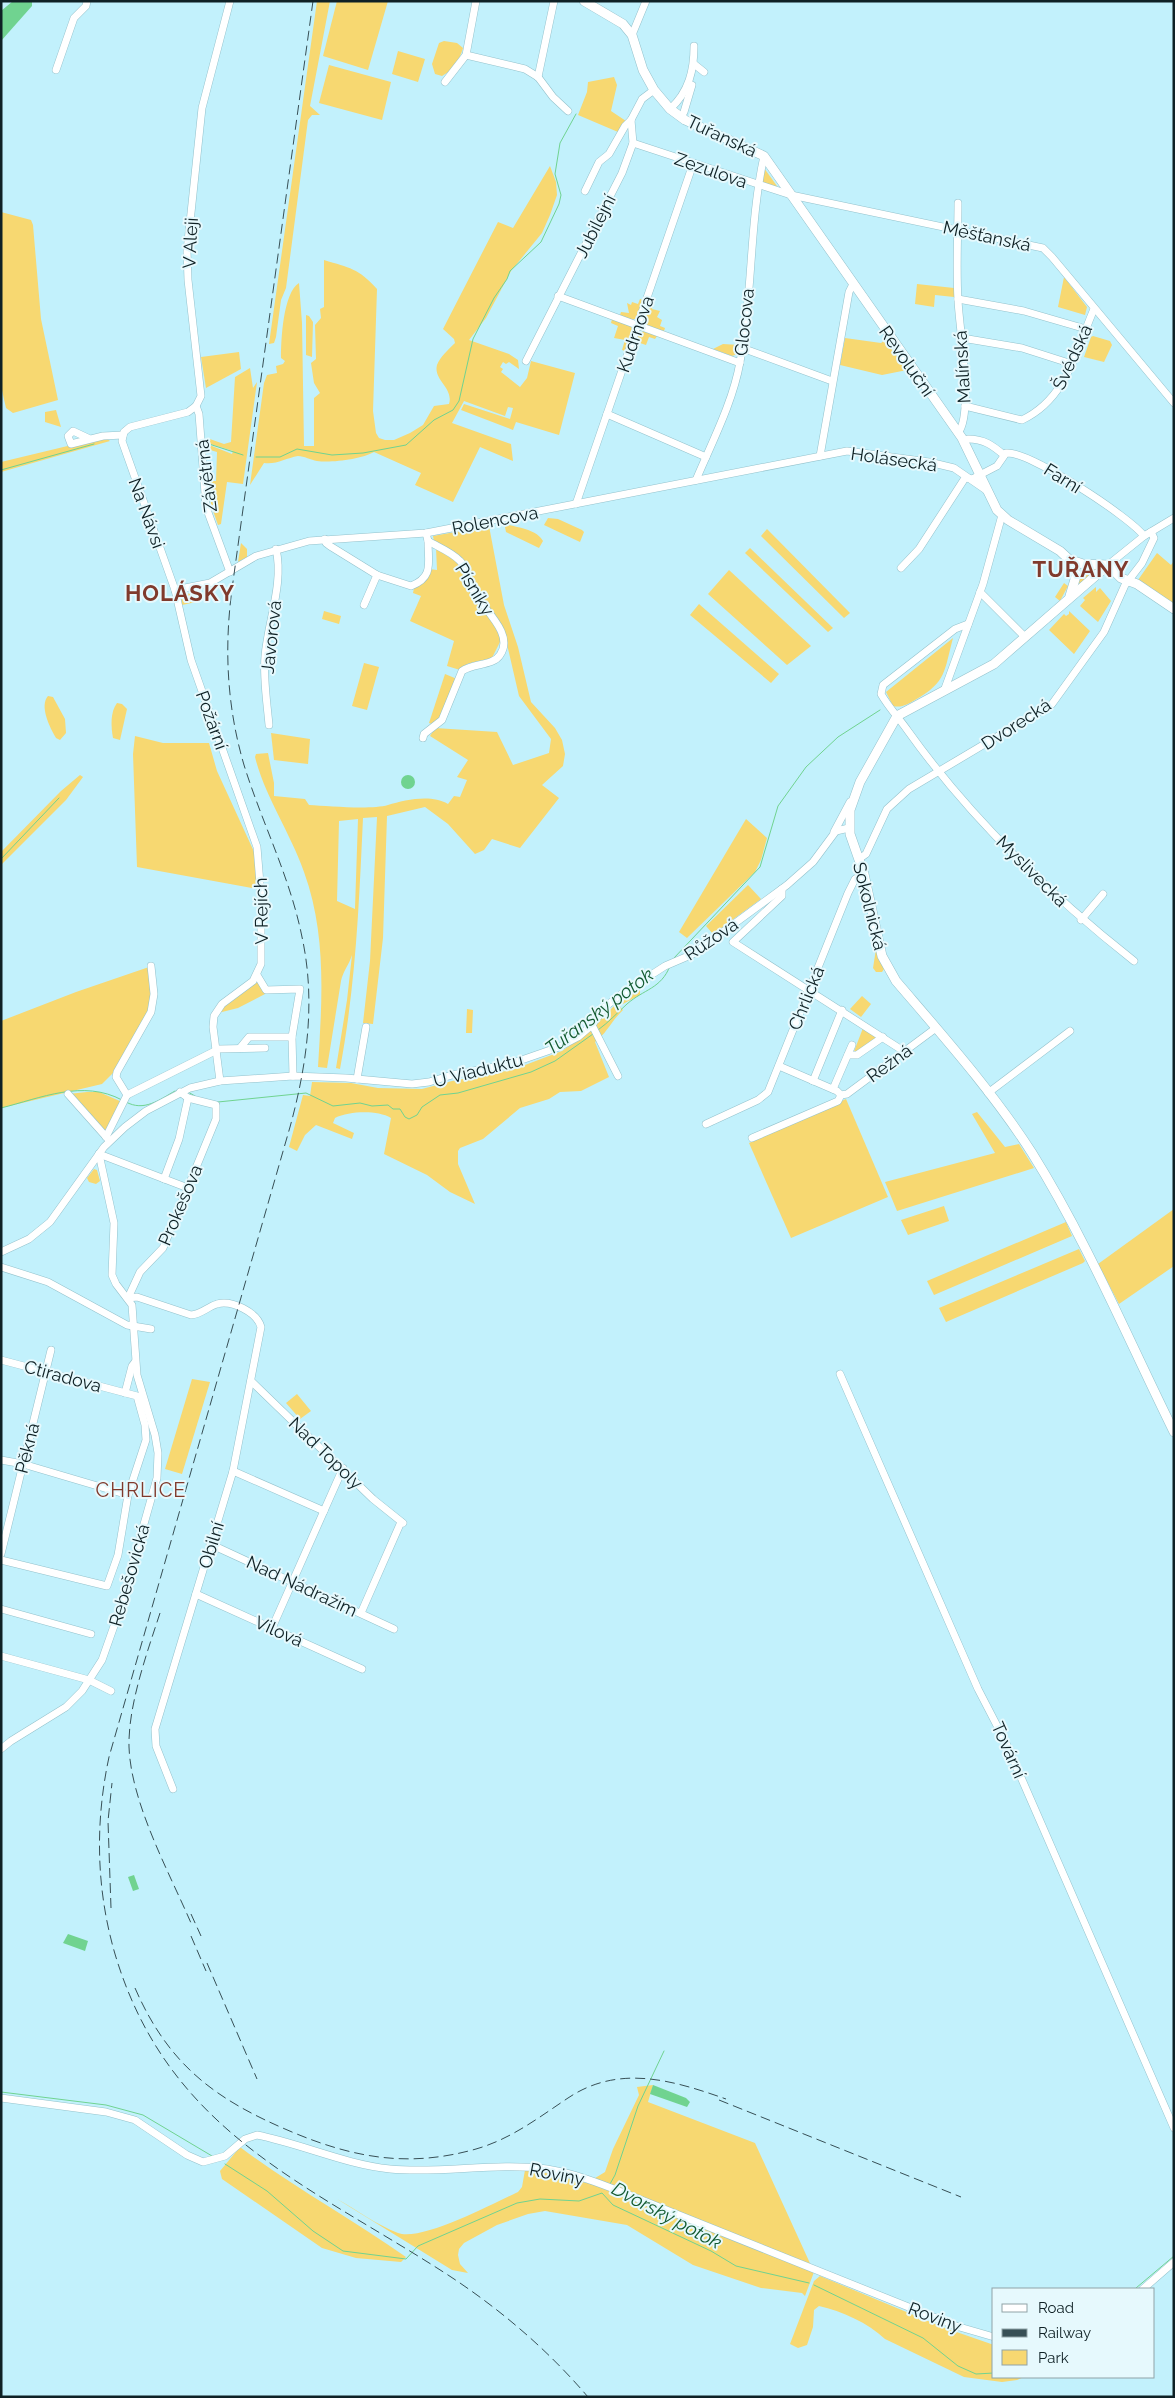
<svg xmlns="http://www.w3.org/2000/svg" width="1175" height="2398" font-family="Raleway,sans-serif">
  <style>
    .green { fill: #f7d871; fill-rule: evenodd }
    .water { fill: #70d390 }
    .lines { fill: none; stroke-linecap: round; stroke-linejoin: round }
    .stream { stroke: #70d390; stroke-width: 1 }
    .minor-casing { stroke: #94c2cc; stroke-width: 8 }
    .major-casing { stroke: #94c2cc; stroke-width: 10 }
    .minor { stroke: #fff; stroke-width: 7 }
    .major { stroke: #fff; stroke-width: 9 }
    .rail { stroke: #374f55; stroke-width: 1; stroke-dasharray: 10 5; stroke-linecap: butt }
    .labels { text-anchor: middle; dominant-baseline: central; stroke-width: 4; stroke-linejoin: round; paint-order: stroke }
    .street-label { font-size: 18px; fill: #0f2125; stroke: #e6f9fd }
    .water-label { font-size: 19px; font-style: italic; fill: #135b31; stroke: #e6f9fd }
    .quarter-label { font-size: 20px; letter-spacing: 1px; fill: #803a2c; stroke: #e6f9fd }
    .district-label { font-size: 22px; font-weight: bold; letter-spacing: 1px; fill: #803a2c; stroke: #e6f9fd }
  </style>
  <rect width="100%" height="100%" fill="#c2f1fc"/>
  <g class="green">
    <polygon points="317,1 330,1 310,106 320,115 312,115 308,120 286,288 281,300 276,337 274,343 269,344"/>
    <polygon points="337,1 388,1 368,70 323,56"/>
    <path d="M444 41 457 43 463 48C460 59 453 70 442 76L435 74 432 64 439 43Z"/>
    <polygon points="398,51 425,59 418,82 392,74"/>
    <polygon points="329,65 391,82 382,120 319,103"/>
    <polygon points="614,77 617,85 611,111 626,121 618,132 578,115 587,92 588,82"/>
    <path d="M550 166 556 182 557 195 550 215 542 233 511 271 486 318 469 340 509 354 518 360 519 369 509 362 506 364 503 362 500 367 503 369 501 372 520 387 527 378 531 361 575 373 559 435 516 422 513 430 461 410 464 404 510 419 513 408 508 407 505 416 464 401 452 423 511 444 513 461 480 447 453 502 415 485 421 473 374 452C362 459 332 463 317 461 311 460 304 456 298 456 286 458 276 465 264 463L250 485 264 383 267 375 277 373 276 366 283 364 285 361 281 358C281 340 283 293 299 283L302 323 304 446H314V398L320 393 314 383 311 363 316 359 315 325 321 318 320 309 324 307V260C350 268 358 268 377 289L373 411 376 433 379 438 385 440H394L410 433 423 425 434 406 449 404C454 388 433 380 437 365 440 357 449 349 455 343L454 339 443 329 498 222 513 228Z"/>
    <polygon points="764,168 777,186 776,188 761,184"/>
    <polygon points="1,212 31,220 33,225 41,319 58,400 13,413 6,408 1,386"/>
    <polygon points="1064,277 1087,307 1085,315 1058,307"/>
    <polygon points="917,284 954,288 954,297 935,295 934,307 915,304"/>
    <polygon points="640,299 643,300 637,318 632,320 620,315 621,312 629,313 627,303 631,305 632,302 638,304"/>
    <polygon points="650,302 653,304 652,309 660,311 657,317 662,320 660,326 665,328 664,331 646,325 644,321"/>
    <polygon points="306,315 309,316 313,322 312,357 306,355"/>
    <polygon points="612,319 631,326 632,330 625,351 622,350 625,340 614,338 618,326 611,323"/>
    <polygon points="644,331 657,336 655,339 649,337 646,345 640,343 638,349 635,348 639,333"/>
    <polygon points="1093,336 1110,341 1112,345 1104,362 1084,357 1091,337"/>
    <polygon points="845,338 881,343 885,340 907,370 882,375 840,365"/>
    <polygon points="723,344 739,345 737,354 732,356 713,349"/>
    <polygon points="239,352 241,369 206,388 201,357"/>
    <polygon points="250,368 253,388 257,382 243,484 227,482 221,524 218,525 211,505 209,481 216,481 217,452 207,449 207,444 232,454 233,451 207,443 207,438 224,444 231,442 235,377"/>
    <polygon points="56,410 61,427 45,422 45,412"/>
    <polygon points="105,437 110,441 1,472 1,462"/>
    <polygon points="548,518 558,519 582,530 584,532 580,542 544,525"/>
    <path d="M509 525C521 528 537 530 543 541L539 548 506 532 505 527Z"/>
    <path d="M489 526 504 605 518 647 531 702 555 728 562 740 565 754 563 766 542 785 559 798 520 848 492 839 484 850 475 854 448 824 425 807 387 816 383 938 373 1024 363 1023 370 961 377 817 363 818C359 904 356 983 340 1069L336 1068 347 1000 352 955C349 965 343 971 341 981L327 1068 318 1067C322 1001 327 935 304 872 290 832 265 797 255 757L256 754 268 753 274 783V796L305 799 309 805C328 806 371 810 388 805 405 800 431 794 448 804L454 796 460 797 467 780 457 777 468 760 430 736 435 728 497 732 513 765 549 753 551 739 519 696 506 640 476 590 466 564 434 541 433 536ZM358 819 355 908V909L337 901 339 821Z"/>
    <polygon points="767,529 850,613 844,618 761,536"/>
    <polygon points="241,543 247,549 247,557 238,562"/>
    <polygon points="436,548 461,565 472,594 494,624 501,640 492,658 467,664 460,670 447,666 454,641 410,621 421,596 413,593 414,588 429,569 437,570"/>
    <polygon points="750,548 833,628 828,632 745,553"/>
    <polygon points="1157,553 1171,565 1174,561 1174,605 1138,580"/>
    <polygon points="1091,567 1099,568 1077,587 1081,574"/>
    <polygon points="729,570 811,646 787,665 708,594"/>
    <polygon points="1064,583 1068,586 1060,601 1055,597"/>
    <polygon points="1096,587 1096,592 1100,588 1111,601 1098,622 1080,606 1085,600 1083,598"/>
    <polygon points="184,592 185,594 195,593 196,602 182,605 181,597"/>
    <polygon points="699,604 779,674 771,683 690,615"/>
    <polygon points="324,611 341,616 339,624 322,619"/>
    <polygon points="1069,611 1090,631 1074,654 1049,630 1064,614 1066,616 1069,614"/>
    <path d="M953 638C944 671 947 682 915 700 908 704 902 708 893 706L886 692Z"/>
    <polygon points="364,663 379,667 367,710 352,706"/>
    <polygon points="445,674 457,679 444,712 434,725 429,723"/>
    <path d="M48 696 53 697 65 719 66 733 60 740 56 738C50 728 39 706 48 696Z"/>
    <path d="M117 703 122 704 127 709 120 740 113 738C111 727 110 712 117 703Z"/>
    <polygon points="271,733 310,739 308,764 274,760"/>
    <polygon points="135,736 163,743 209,743 217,771 256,856 257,889 137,867 133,754"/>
    <polygon points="80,775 83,777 66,800 1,865 1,852 61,791"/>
    <polygon points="746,819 767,838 761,860 755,872 687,938 679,932"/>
    <polygon points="748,885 761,899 713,934 706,926"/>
    <polygon points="876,949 884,969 882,972 876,972 873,968"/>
    <polygon points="149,967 152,1001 149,1010 114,1072 102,1084 1,1108 1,1021 76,992"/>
    <polygon points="259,981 265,994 238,1008 218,1013 225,1004"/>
    <path d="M640 987V995L619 1006 623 1010C612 1020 607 1033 595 1042L609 1077 581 1091 560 1092 549 1099 520 1108 483 1139 460 1148 458 1151V1164L475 1204 450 1192 427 1175 384 1154 391 1118C377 1110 350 1111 335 1118L333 1123 354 1133 352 1139 316 1125 305 1135 297 1151 289 1147 303 1095 310 1096 312 1082 351 1083 378 1088 422 1089 452 1081 512 1070 562 1051 586 1034 622 998Z"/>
    <polygon points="862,996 871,1004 861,1017 850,1009"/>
    <polygon points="467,1009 473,1010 472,1033 466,1033"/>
    <polygon points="863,1028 876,1037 876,1040 853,1054"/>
    <polygon points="87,1092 99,1092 122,1102 105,1132 68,1094"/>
    <polygon points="846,1099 888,1197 791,1238 749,1143"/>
    <polygon points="977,1112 1005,1147 1019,1144 1034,1168 897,1211 885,1182 995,1153 972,1114"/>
    <polygon points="94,1169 97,1170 100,1181 96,1184 89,1182 87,1178"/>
    <polygon points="944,1206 949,1221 908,1235 901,1220"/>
    <polygon points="1174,1209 1174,1266 1119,1304 1098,1264"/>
    <polygon points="1066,1222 1072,1236 934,1295 927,1281"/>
    <polygon points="1079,1249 1085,1261 1083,1263 946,1322 939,1308"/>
    <polygon points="192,1379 210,1382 182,1474 165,1469"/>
    <polygon points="297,1394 311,1411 300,1419 286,1403"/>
    <path d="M653 2085 648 2102 755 2143 814 2272 805 2296 802 2293 761 2288 693 2265 627 2225 545 2211 528 2214 497 2225 464 2243 459 2249 458 2255 460 2264 468 2273 452 2270 337 2199C357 2210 377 2225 398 2233 421 2242 494 2203 518 2192L522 2187 525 2170 546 2173 587 2183 605 2172 613 2149 639 2095 637 2087Z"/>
    <path d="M240 2147C293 2187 352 2219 406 2257L401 2262 356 2258 322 2248 222 2179 220 2171Z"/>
    <path d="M820 2276 945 2328 994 2345V2377H1024L1017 2380 1002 2382 964 2377 885 2339C868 2323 842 2311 819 2306L814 2310 813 2327 807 2345 798 2348 790 2344 814 2281Z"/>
  </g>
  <g class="water">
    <polygon points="13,1 32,1 32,6 1,41 1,11"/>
    <circle cx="408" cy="782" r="7"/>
    <polygon points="134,1875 139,1889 133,1891 128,1877"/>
    <polygon points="68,1934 88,1941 85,1951 63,1943"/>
    <polygon points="653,2085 686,2098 690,2102 687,2107 650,2094"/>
  </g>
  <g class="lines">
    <g class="stream">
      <polyline points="206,443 243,455"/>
      <polyline points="256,457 280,457 297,449 332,455 363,453 406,445 434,420 453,410 459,401 473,339 494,298 507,279 510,271 541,242 559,204 561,195 555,174 560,143 576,114"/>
      <polyline points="1,470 94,444"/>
      <polyline points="1,859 59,798"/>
      <polyline points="674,958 760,867 778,806 806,767 838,737 880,710"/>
      <path d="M598 1030C609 1022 617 1013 627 1004 644 989 661 989 670 966"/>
      <polyline points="188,1092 195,1096"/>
      <path d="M126 1102C144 1112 159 1100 175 1091"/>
      <polyline points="218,1102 306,1093 333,1106 360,1103 372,1106 388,1105 393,1109 400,1109 405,1117 409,1119 417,1115 422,1107 440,1095 458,1093 531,1072 555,1061 593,1034"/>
      <path d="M1 1108C41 1098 83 1079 122 1100"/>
      <polyline points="1,2092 106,2105 143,2115 212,2156"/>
      <polyline points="225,2164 267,2191 313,2231 343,2251 406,2259 418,2246 517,2203 540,2199 579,2201 602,2193 613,2205 711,2251 736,2266 809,2283"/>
      <polyline points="610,2184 615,2175 638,2106 664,2051"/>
      <polyline points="814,2285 923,2338 958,2366 976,2374 994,2373"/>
      <polyline points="1136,2288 1174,2256"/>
    </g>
    <defs>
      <g id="minor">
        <polyline points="632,35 646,1"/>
        <polyline points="466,55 525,69 538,77 553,97 568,111"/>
        <polyline points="694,64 704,72"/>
        <polyline points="56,70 74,18 86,6 87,1"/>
        <polyline points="538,77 554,1"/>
        <polyline points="445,82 466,55 476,1"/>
        <path d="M670 109C689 92 694 70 694 46"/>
        <polyline points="684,112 692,85"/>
        <polyline points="633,143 791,195 1043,248 1052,257 1174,403"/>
        <polyline points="585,191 599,162 609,154 625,126 631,120"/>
        <path d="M958 203C958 235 956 268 958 300 959 326 974 415 958 433"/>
        <polyline points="558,296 740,363"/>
        <polyline points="958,299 1024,311 1086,329"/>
        <polyline points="962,338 1022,348 1072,364"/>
        <polyline points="742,348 832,381"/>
        <polyline points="526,361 622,173 633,143 631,120 642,99 654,90"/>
        <polyline points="196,406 199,414 206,507 230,572"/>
        <path d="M965 406 1022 420C1067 399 1076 350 1094 309"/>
        <polyline points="607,414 706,457"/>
        <polyline points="90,439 73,431 68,436 71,444 103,436 123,435"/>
        <path d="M968 439C984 439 992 445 1004 455"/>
        <polyline points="820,456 849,292 853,284"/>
        <path d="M966 478 972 479 997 466 1006 453C1028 450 1130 517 1144 536"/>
        <path d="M696 480C712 442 733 402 740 362 753 294 749 224 764 156"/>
        <polyline points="576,504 693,164"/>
        <path d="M325 539 326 543 330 546 377 575 411 586C434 577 428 563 428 541"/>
        <polyline points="1108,565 1144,536 1174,518"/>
        <polyline points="901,568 919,549 965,478"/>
        <polyline points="175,590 210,583 256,556 309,541 426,533 847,451 929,462 954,468 986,490"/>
        <polyline points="980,592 1025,637"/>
        <polyline points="364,605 377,575"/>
        <path d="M968 624 955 629 883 685 881 694C889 708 899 718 908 731 971 819 1049 894 1134 961"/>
        <polyline points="944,691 983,584 1002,515"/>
        <path d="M269 725C267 702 263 678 265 656 268 621 284 583 276 549"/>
        <path d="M423 738 424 734 442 720 462 671C473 663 493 666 500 655 515 634 483 609 474 592 469 583 468 568 460 561 452 552 438 547 428 541L426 533"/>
        <polyline points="834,832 850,802"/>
        <polyline points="859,859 866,854 887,809 909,789 1052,704 1104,632 1125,585 1142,563 1154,538 1151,532"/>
        <polyline points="782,889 782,896 733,942 905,1052"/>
        <polyline points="1081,920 1103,894"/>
        <polyline points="257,975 266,990 300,989 292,1037 293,1076"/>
        <polyline points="592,1025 618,1076"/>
        <polyline points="240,1048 249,1037 292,1037"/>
        <polyline points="848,1055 857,1055 883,1037"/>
        <polyline points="779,1066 837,1091 841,1095 847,1094 936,1028"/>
        <polyline points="357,1079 366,1027"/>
        <polyline points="220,1081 213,1027 214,1016 222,1004 253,981 261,964 261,896 257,847 191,660 175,590 122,441 124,432 130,427 188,412 196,406 201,396 188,280 187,251 202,108 230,1"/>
        <polyline points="813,1081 842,1010"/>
        <polyline points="833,1089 852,1045"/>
        <polyline points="988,1093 1070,1031"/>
        <polyline points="68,1094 108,1139"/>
        <polyline points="127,1095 219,1049 265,1048"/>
        <polyline points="706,1124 758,1100 768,1092 848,893 855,879 864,874"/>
        <polyline points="106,1137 127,1095 116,1077 117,1072 151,1012 154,994 151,966"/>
        <polyline points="752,1138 838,1101 841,1095"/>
        <polyline points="99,1154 188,1188"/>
        <polyline points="164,1179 179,1139 188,1098"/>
        <polyline points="1,1252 29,1239 50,1222 104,1147 125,1127 146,1111 190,1088 220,1081 293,1076 346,1078 412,1084 429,1082 452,1075 510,1064 559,1047 578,1037 592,1025 605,1007 620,995 665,966 693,954 787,885 813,862 836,831 849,828"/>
        <polyline points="1,1267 48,1282 127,1325 151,1329"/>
        <path d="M128 1298 137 1297 191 1315C202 1314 207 1307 217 1304 232 1300 257 1312 261 1327L233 1471 155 1729 156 1746 173 1789"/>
        <polyline points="128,1298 140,1272 163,1248 216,1119 216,1105 188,1098 180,1092"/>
        <polyline points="1,1360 137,1396 145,1425 146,1440 128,1495 118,1555 107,1586 1,1560"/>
        <polyline points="840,1374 978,1689 1006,1743 1174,2128"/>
        <polyline points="251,1381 373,1499 403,1523"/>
        <polyline points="125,1393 132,1366 135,1362"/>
        <polyline points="1,1460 23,1464 128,1495"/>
        <polyline points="233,1471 324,1511"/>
        <polyline points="210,1544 394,1629"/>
        <polyline points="1,1554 51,1350"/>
        <polyline points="196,1594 362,1669"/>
        <polyline points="1,1609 91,1634"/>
        <polyline points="361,1613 401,1522"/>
        <polyline points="272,1628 343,1468"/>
        <polyline points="1,1656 89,1680 111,1691"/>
        <polyline points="1,1749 11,1741 66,1707 82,1691 102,1660 120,1609 157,1478 158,1453 155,1435 137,1375 132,1305 116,1284 112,1275 114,1223 99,1154"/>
        <path d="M1 2098 106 2112 135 2120 187 2155 203 2162 225 2156 245 2139 257 2135C302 2144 344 2164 390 2169 442 2174 495 2162 547 2169 573 2173 599 2183 624 2193L956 2326 994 2337"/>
        <polyline points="1143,2289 1174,2262"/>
      </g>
      <g id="major">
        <polyline points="584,1 623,24 632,35 643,70 654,90 670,109 685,120 764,156 962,438 997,510 1008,520 1060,551 1074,564 1076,576 1070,596"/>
        <polyline points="1071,560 1083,564 1108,565 1121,578 1137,584 1174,609"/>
        <path d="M1108 565 994 664 897 716 860 782 850 810V834L864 874 882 956 896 981C943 1036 993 1092 1032 1153 1087 1241 1128 1339 1174 1432"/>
      </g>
    </defs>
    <use href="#minor" class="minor-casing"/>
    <use href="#major" class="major-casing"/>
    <use href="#minor" class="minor"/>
    <use href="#major" class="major"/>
    <g class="rail">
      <path d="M313 1 232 589C224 649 227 707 244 765 262 823 290 877 302 937 316 1001 307 1065 290 1127L109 1757C95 1822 96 1889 115 1954 168 2132 306 2183 448 2275 500 2309 548 2350 588 2397"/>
      <path d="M160 1613C147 1653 128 1705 129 1747 131 1803 169 1872 191 1923"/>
      <polyline points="111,1908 108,1821 112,1783"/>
      <polyline points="191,1914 201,1936"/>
      <polyline points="191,1936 206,1971"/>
      <polyline points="207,1963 257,2079"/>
      <path d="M135 1988C169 2066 216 2100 292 2132 354 2158 409 2168 476 2149 511 2139 538 2118 568 2098 619 2064 672 2080 726 2099"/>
      <polyline points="719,2100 961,2197"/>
    </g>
  </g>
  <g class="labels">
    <g class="street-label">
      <text transform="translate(722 136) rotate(25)">Tuřanská</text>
      <text transform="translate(711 170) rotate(19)">Zezulova</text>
      <text transform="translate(595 226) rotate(-63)">Jubilejní</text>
      <text transform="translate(987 236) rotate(12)">Měšťanská</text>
      <text transform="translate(190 243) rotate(-87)">V Aleji</text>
      <text transform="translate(744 322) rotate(-84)">Glocova</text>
      <text transform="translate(635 334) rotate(-71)">Kudrnova</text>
      <text transform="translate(1072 357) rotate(-65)">Švédská</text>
      <text transform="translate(907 361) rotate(55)">Revoluční</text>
      <text transform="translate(962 367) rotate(-93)">Malínská</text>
      <text transform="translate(894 459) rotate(8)">Holásecká</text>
      <text transform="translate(206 476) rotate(-97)">Závětrná</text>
      <text transform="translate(1063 478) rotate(32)">Farní</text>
      <text transform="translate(147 513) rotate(70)">Na Návsi</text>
      <text transform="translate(495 520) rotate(-11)">Rolencova</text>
      <text transform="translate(475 589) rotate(59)">Písníky</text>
      <text transform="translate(271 637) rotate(-84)">Javorová</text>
      <text transform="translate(212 720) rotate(70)">Požární</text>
      <text transform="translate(1016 724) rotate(-33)">Dvorecká</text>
      <text transform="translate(1032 871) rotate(45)">Myslivecká</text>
      <text transform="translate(870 906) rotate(76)">Sokolnická</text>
      <text transform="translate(261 911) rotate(-91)">V Rejích</text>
      <text transform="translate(711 939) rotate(-34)">Růžová</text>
      <text transform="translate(806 998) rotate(-68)">Chrlická</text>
      <text transform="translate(889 1063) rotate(-36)">Režná</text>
      <text transform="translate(478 1070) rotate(-14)">U Viaduktu</text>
      <text transform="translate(180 1205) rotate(-67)">Prokešova</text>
      <text transform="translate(63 1376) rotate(15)">Ctiradova</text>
      <text transform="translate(27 1448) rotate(-76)">Pěkná</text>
      <text transform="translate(326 1453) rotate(44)">Nad Topoly</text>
      <text transform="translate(211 1545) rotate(-73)">Obilní</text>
      <text transform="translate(129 1575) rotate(-74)">Rebešovická</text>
      <text transform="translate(302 1586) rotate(25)">Nad Nádražím</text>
      <text transform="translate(279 1631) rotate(24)">Vilová</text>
      <text transform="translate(1009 1750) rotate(66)">Tovární</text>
      <text transform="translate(557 2174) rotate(11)">Roviny</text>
      <text transform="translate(935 2317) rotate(21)">Roviny</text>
    </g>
    <g class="water-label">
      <text transform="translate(599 1011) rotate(-37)">Tuřanský potok</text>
      <text transform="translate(667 2215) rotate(28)">Dvorský potok</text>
    </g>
    <g class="quarter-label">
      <text x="141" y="1490">CHRLICE</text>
    </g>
    <g class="district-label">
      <text x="1081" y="569">TUŘANY</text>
      <text x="180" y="593">HOLÁSKY</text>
    </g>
  </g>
  <rect width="1175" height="2398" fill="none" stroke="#0f2125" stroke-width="5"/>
  <rect x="992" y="2288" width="162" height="90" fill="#e6f9fd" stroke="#90a3a7"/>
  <rect x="1002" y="2304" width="25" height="8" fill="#ffffff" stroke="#90a3a7"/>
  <text x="1038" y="2313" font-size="15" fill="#0f2125">Road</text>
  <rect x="1002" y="2329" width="25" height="8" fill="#374f55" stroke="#90a3a7"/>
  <text x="1038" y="2338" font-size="15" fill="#0f2125">Railway</text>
  <rect x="1002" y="2350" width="25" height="15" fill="#f7d871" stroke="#90a3a7"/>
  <text x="1038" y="2363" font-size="15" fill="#0f2125">Park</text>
</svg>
